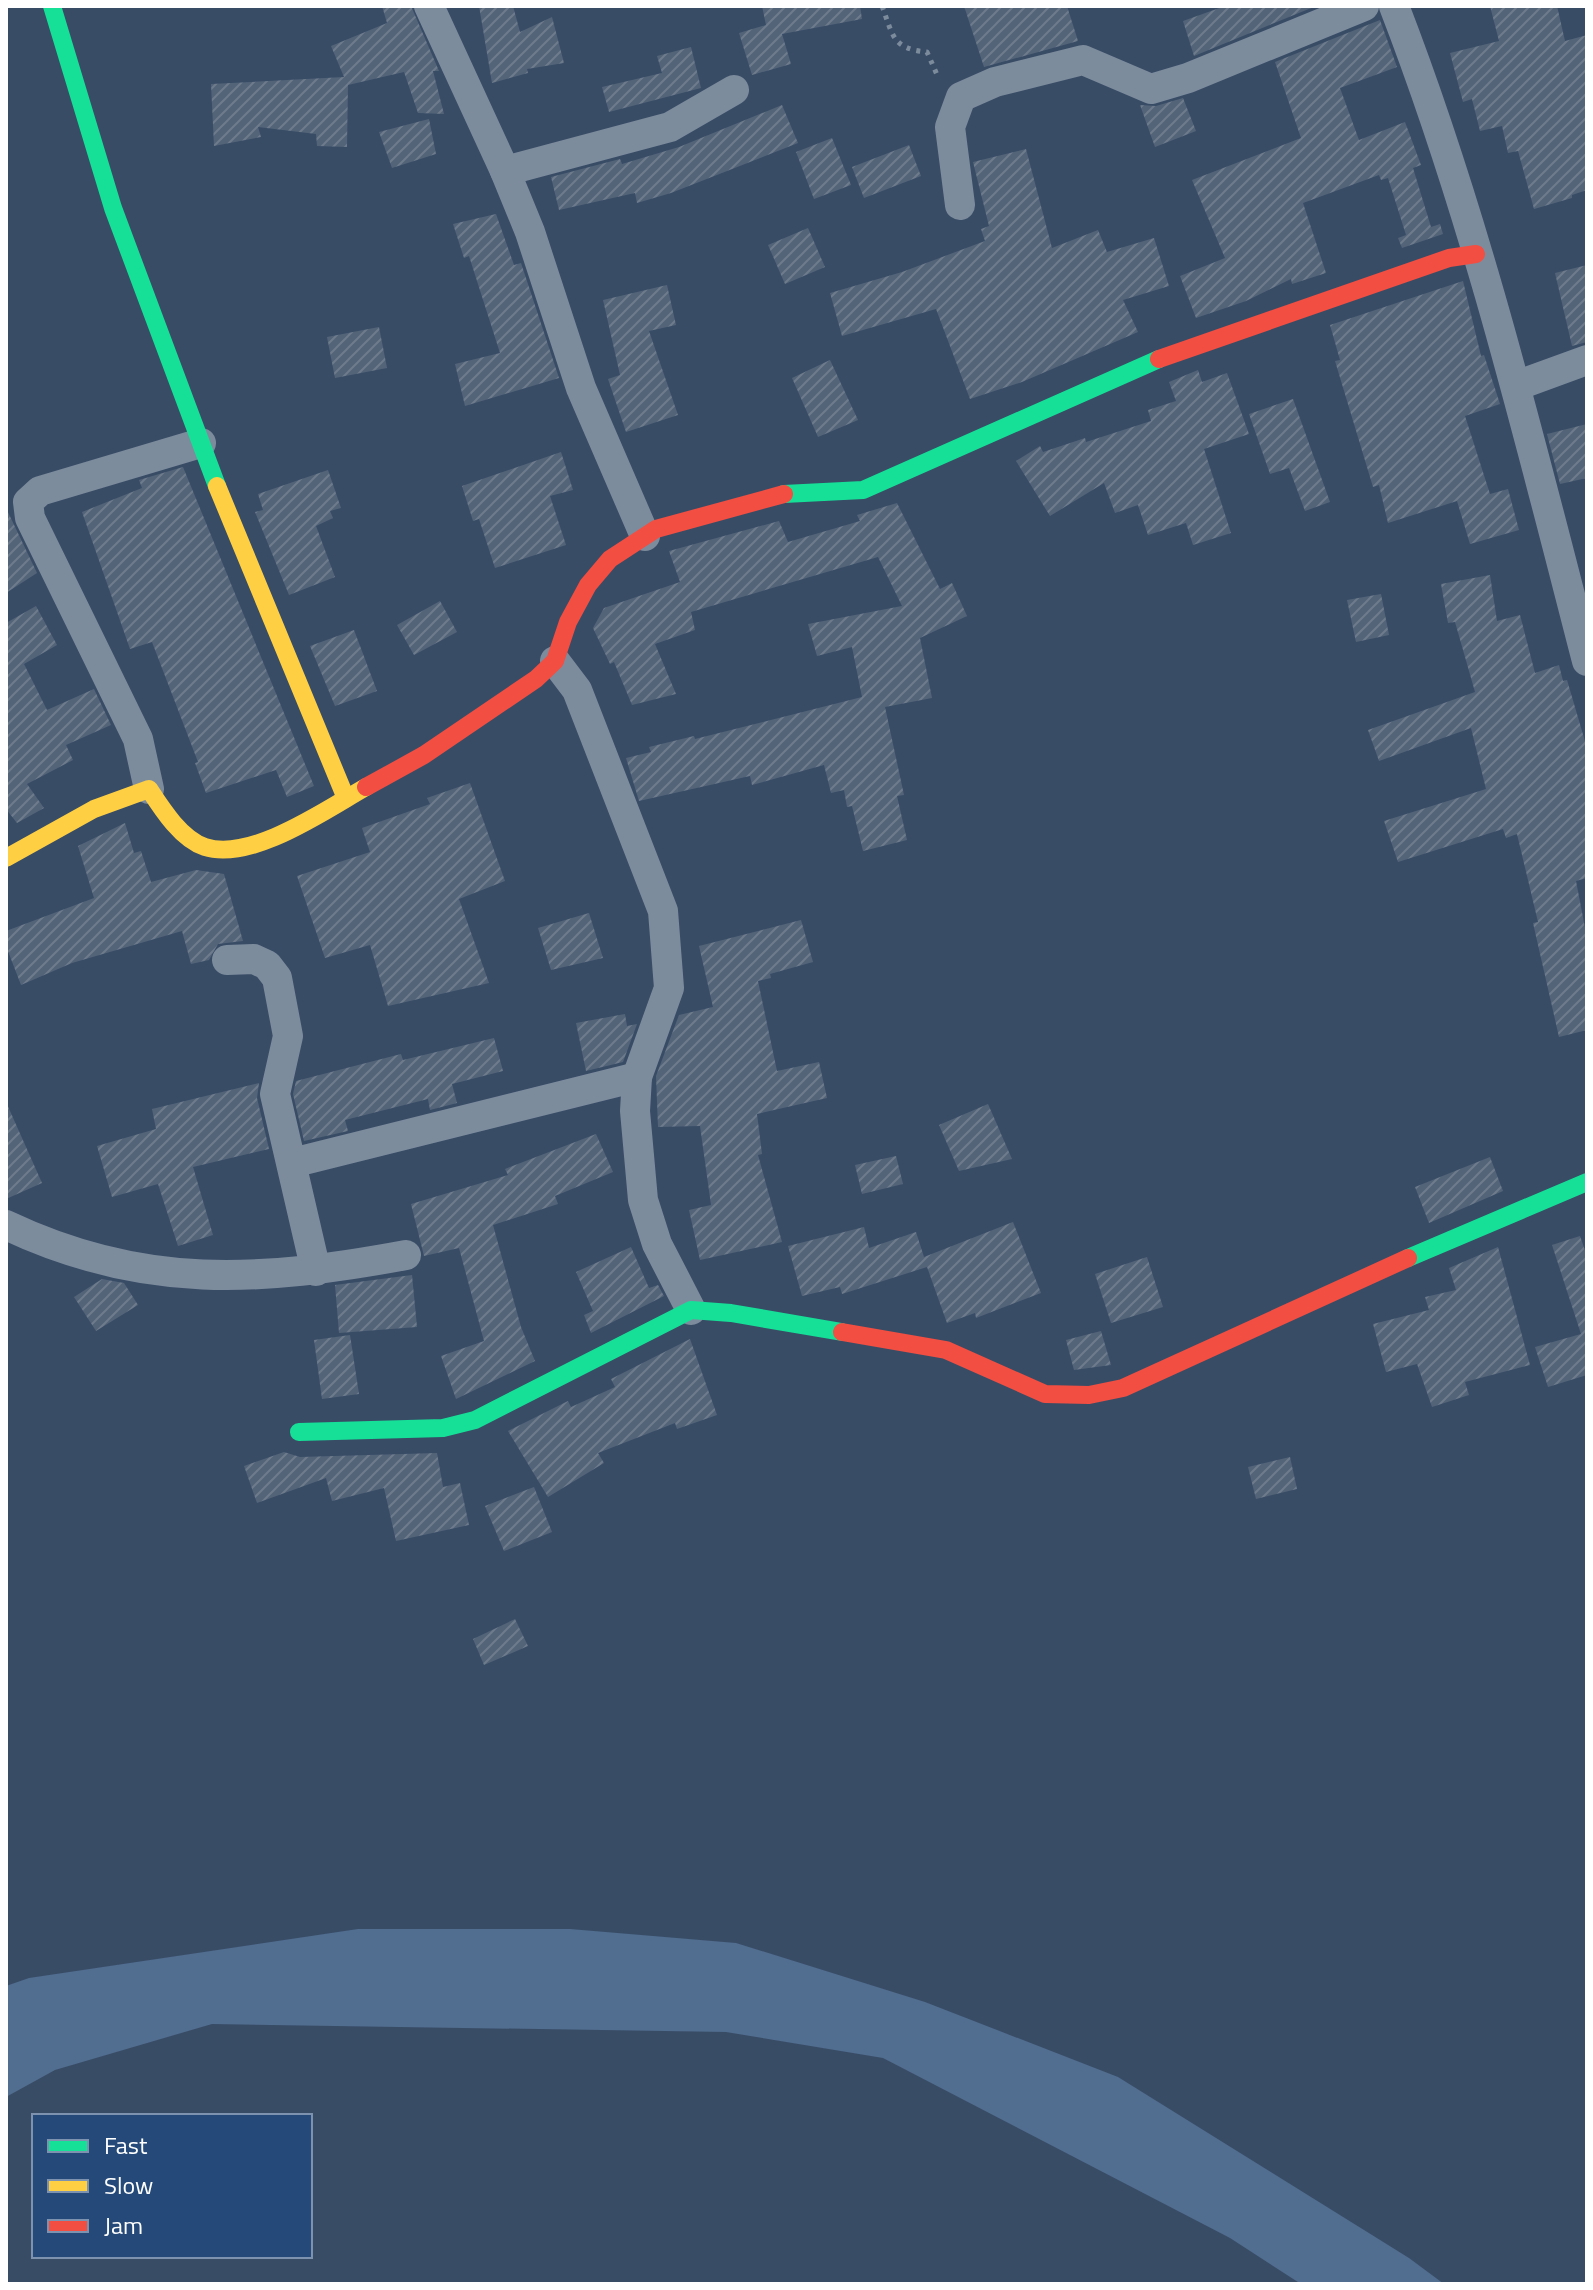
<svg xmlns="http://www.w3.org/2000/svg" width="1593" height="2290" font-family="'Titillium Web',sans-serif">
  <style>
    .water { fill: #516d8f }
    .building { fill: url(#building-hatch) }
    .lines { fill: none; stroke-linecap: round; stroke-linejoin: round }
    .path { stroke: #7d8c9d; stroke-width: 5; stroke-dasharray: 4 6; stroke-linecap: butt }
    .street { stroke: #7d8c9d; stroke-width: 30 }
    .fast { stroke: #16e098; stroke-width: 18 }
    .slow { stroke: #ffcf43; stroke-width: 18 }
    .jam { stroke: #f24e42; stroke-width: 18 }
  </style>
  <defs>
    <pattern id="building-hatch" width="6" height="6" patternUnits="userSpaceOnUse" patternTransform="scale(2)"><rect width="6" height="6" fill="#536478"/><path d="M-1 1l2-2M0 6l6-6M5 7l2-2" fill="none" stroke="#6d7b8c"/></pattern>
  </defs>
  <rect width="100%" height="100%" fill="#384c66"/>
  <polygon class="water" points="358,1929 570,1929 736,1943 925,2002 1118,2077 1409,2258 1444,2284 1301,2284 1230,2238 883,2058 726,2032 212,2024 55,2070 6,2097 6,1986 29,1978"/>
  <g class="building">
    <polygon points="382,6 411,6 439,71 433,71 444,114 418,113 404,72 348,85 347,147 317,146 316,134 258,127 261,137 214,146 211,84 344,77 331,46 387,23"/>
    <polygon points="479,6 513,6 520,32 552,17 564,63 527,69 528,73 492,83"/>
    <polygon points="762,6 860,6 862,19 782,34 791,64 752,75 739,33 766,25"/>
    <polygon points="964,6 1067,6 1078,41 984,67"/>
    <polygon points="1225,6 1316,6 1194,56 1183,21"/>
    <polygon points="1490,6 1557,6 1565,41 1587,35 1587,190 1572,195 1572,198 1534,209 1518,151 1508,153 1502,126 1480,131 1472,99 1463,102 1450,53 1499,41"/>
    <polygon points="1380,20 1397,67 1340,88 1359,140 1405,122 1421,165 1413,168 1431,227 1440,224 1443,234 1402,248 1398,238 1406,235 1388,178 1381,180 1379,175 1303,203 1326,273 1292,284 1291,279 1246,301 1196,318 1180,276 1225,258 1192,180 1301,138 1275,62"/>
    <polygon points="691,47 701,88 609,112 602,87 662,73 657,56"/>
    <polygon points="1183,98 1196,131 1155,147 1140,105 1156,106"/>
    <polygon points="782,105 798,143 671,193 637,203 635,193 559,210 551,177 620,159 622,164 679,147"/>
    <polygon points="429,119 436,154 392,168 379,132"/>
    <polygon points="832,138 851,185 814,199 796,152"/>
    <polygon points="909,145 921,176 864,198 852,167"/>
    <polygon points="1026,149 1052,248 1098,230 1107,252 1154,238 1169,286 1123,300 1138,332 1022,382 970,399 936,309 842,336 830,293 902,272 985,241 981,229 989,226 973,162"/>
    <polygon points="496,214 514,265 521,263 559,378 465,406 455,364 500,353 469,256 464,258 453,224"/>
    <polygon points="808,228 825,267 785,284 768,245"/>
    <polygon points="1587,265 1587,342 1572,346 1555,273"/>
    <polygon points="1463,281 1481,356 1484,355 1500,404 1465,416 1490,494 1508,489 1519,530 1470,544 1457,501 1388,523 1379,485 1373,487 1335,361 1340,360 1330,325"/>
    <polygon points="667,285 676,325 649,331 678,415 626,432 608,379 620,375 603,300"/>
    <polygon points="379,327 387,368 335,378 327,337"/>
    <polygon points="830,360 858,420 818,437 792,378"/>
    <polygon points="1198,370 1202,382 1227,373 1249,434 1204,449 1231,533 1193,545 1186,523 1148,535 1138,505 1115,513 1104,483 1050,516 1016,461 1040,446 1043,452 1085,438 1086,442 1151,421 1148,410 1176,401 1169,382"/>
    <polygon points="1293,399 1330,502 1305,511 1289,468 1270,474 1249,414"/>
    <polygon points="1587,424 1587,478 1560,484 1547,434"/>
    <polygon points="561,452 573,490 550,496 566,545 495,568 479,519 473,521 462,486"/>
    <polygon points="183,467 314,786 287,797 276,770 206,793 195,763 198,762 152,642 130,649 82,512 142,488 139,480"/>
    <polygon points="328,470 341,508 330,511 333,518 316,526 335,577 289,595 255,512 263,510 258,494"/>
    <polygon points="897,503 940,589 952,583 967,616 920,638 932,698 885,707 904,795 897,796 907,840 863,851 852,806 847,807 844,790 831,793 824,765 752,785 750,776 639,801 626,758 651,752 649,747 694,736 695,739 862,697 852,647 817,656 808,624 902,606 878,557 691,612 695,630 655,644 676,694 632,705 614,662 610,664 593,628 604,608 680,582 669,551 779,521 788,542 860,521 857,515"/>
    <polygon points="6,508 37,573 6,593"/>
    <polygon points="1490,575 1497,621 1520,615 1535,673 1559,665 1563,681 1567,680 1587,748 1587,878 1576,881 1587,938 1587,1030 1559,1037 1533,923 1538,922 1517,834 1506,838 1503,829 1398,862 1384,821 1486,789 1471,728 1379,761 1368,730 1475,692 1455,622 1448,623 1441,584"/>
    <polygon points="1381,594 1389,635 1356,642 1347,600"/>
    <polygon points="440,601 457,632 414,655 397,625"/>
    <polygon points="36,606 57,645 24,664 47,710 94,689 111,725 66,745 73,760 27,784 44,808 17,823 6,809 6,623"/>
    <polygon points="354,630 377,691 335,706 310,646"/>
    <polygon points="470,783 505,881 459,899 489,983 388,1006 370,945 325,958 297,876 370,852 362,828 430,804 427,798"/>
    <polygon points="125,823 134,853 141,851 151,882 196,870 224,874 243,941 218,944 209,960 191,964 182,931 72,963 21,985 6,946 6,931 94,898 78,846"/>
    <polygon points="589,913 603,958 551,970 538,928"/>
    <polygon points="801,920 813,962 770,974 771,978 758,981 777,1071 819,1062 827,1098 757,1114 762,1154 758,1155 782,1242 700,1260 689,1210 711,1205 700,1126 658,1127 656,1076 679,1015 713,1007 699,946"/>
    <polygon points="625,1014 627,1026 637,1024 623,1062 586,1071 576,1023"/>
    <polygon points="494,1038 503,1071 452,1084 457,1103 430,1110 428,1099 345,1120 348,1131 304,1141 293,1094 296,1081 401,1054 403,1060"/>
    <polygon points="259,1083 257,1098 269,1149 193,1167 213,1235 178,1246 158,1184 112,1197 97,1146 156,1129 152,1109"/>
    <polygon points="6,1102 42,1183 6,1199"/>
    <polygon points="988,1104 1012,1159 959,1171 939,1125"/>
    <polygon points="596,1134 613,1172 555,1196 558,1204 493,1225 521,1327 535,1361 456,1399 441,1356 484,1341 459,1248 424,1256 411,1204 508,1175 505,1169"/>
    <polygon points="896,1156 903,1184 862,1194 855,1165"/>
    <polygon points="1490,1157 1503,1191 1429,1223 1415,1187"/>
    <polygon points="1013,1222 1041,1293 976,1318 975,1313 947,1323 927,1267 842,1294 840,1287 802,1296 788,1246 864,1227 869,1248 916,1232 924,1257"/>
    <polygon points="1580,1236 1587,1256 1587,1375 1548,1387 1535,1347 1581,1334 1552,1245"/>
    <polygon points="631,1247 649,1288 658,1285 664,1296 591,1333 584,1315 593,1311 576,1272"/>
    <polygon points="1498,1247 1530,1365 1465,1382 1469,1395 1432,1407 1417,1364 1386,1372 1373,1324 1429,1310 1425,1297 1456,1290 1449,1268"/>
    <polygon points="1147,1257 1163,1307 1111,1323 1095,1274"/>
    <polygon points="412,1275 417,1327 339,1333 335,1285"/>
    <polygon points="102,1279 124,1283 138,1305 96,1331 74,1297"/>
    <polygon points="1101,1331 1111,1365 1074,1370 1066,1340"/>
    <polygon points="350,1335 359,1394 322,1399 314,1340"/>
    <polygon points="690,1339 717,1415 677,1429 675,1423 598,1453 604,1463 548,1497 508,1431 568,1401 571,1407 615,1387 611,1379"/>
    <polygon points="284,1452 300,1457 437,1453 443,1487 460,1483 469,1525 396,1541 384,1488 332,1501 326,1478 257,1503 244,1466"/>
    <polygon points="1290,1457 1297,1489 1256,1499 1248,1467"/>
    <polygon points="534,1487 552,1532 504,1551 485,1506"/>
    <polygon points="515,1619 528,1646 484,1665 473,1639"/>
  </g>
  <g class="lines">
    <path class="path" d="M882 6C893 35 892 49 927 52L938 77"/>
    <g class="street">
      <polyline points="429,6 505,171 530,232 581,388 645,536"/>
      <path d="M1394 6C1476 218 1530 441 1587 661"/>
      <polyline points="505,171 670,127 734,90"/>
      <polyline points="960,205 950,127 961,97 995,82 1083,60 1151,89 1188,78 1364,6"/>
      <polyline points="1516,386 1587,360"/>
      <polyline points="555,661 577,690 663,911 669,988 637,1077 635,1111 643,1200 657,1244 691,1310"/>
      <polyline points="149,789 138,739 30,518 28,502 40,491 201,443"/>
      <polyline points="227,960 254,959 267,965 277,978 288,1036 275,1094 316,1271"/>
      <polyline points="292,1163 637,1077"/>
      <path d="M6 1225C143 1290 260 1282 406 1255"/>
    </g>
    <g class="fast">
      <polyline points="52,6 113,208 217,486"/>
      <polyline points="784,494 863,490 1159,359"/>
      <polyline points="1408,1258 1587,1182"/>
      <polyline points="299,1432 443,1428 475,1420 691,1310 731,1313 842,1332"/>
    </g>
    <g class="slow">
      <polyline points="217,486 345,796"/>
      <path d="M6 858 94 809 149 789C162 809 181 839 205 847 252 862 327 809 366 787"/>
    </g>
    <g class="jam">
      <polyline points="1159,359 1449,258 1476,254"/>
      <polyline points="366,787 424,755 536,679 555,661 568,622 588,585 610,559 656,529 784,494"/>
      <polyline points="842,1332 946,1350 1045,1394 1089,1395 1123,1388 1408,1258"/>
    </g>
  </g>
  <rect width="1593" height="2290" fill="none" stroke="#ffffff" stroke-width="16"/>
  <rect x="32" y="2114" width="280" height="144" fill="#254a79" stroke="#7c92af" stroke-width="2"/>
  <rect x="48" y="2140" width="40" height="12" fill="#16e098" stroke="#7c92af" stroke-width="2"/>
  <text x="104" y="2154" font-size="24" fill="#ffffff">Fast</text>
  <rect x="48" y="2180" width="40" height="12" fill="#ffcf43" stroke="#7c92af" stroke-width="2"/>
  <text x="104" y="2194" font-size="24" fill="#ffffff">Slow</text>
  <rect x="48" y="2220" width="40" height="12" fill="#f24e42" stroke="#7c92af" stroke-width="2"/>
  <text x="104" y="2234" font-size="24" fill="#ffffff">Jam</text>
</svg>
